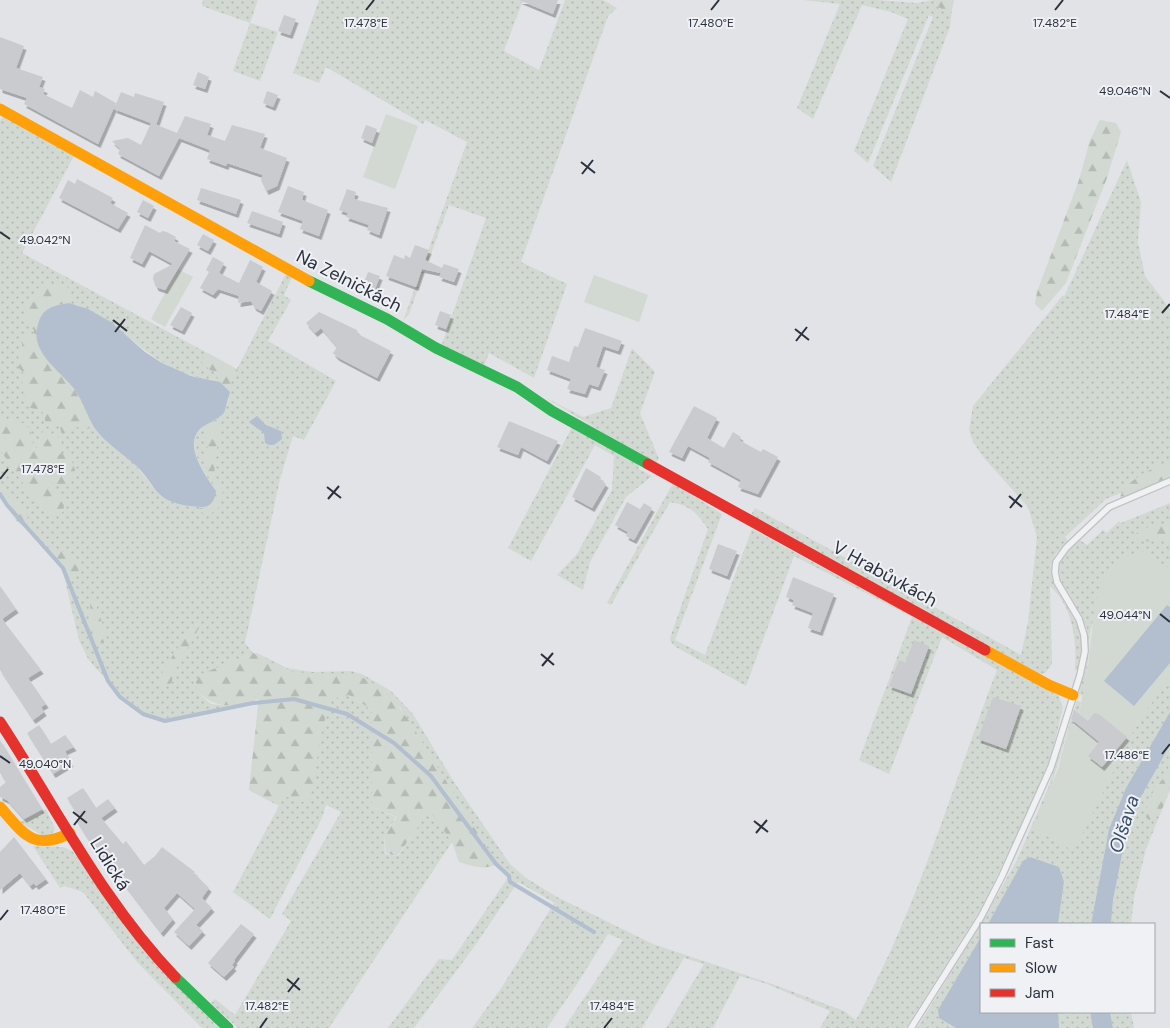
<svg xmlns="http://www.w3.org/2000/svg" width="1170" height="1028" font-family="'DM Sans',sans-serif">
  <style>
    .grass { fill: url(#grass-dots); fill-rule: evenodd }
    .forest { fill: url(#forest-firs) }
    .green { fill: #d2d9d2 }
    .water { fill: #b3bfce }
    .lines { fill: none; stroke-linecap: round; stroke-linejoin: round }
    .stream { stroke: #b3bfce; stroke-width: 4 }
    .building { fill: #cacbce; filter: url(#shadow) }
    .lane-casing { stroke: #c0c1c4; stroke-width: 8 }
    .lane { stroke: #f0f1f3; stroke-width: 5.5 }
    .fast { stroke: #30b455; stroke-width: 11 }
    .slow { stroke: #ff9f0a; stroke-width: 11 }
    .jam { stroke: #e5322d; stroke-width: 11 }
    .ticks { fill: none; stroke: #2a313d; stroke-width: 2 }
    .labels { text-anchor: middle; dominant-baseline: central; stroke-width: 4; stroke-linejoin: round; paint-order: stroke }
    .street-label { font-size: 18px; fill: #2a313d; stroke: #eff1f5 }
    .water-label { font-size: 19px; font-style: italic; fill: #394f6c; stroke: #eff1f5 }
    .ticks-label { font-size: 12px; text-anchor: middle; fill: #2a313d; stroke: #eff1f5; stroke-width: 4; stroke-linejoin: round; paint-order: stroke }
  </style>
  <defs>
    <pattern id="grass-dots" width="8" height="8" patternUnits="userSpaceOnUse" patternTransform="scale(1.25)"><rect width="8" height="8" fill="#d2d9d2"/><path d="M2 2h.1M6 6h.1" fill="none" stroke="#b4bbb5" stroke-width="1.8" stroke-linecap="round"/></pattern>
    <pattern id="forest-firs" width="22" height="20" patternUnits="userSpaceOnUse" patternTransform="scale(1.25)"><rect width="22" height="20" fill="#d2d9d2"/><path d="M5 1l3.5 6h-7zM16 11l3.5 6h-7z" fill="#b4bbb5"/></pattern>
    <filter id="shadow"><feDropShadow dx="2.5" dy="4" stdDeviation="0" flood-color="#0004"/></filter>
  </defs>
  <rect width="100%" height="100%" fill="#e1e3e6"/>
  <g class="grass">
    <polygon points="203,0 258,0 250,23 278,32 260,81 233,71 250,23 202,6"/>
    <polygon points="319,0 523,0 504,51 539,70 565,0 603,0 617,8 608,16 521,262 567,284 534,378 489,353 484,366 441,347 486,218 449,205 409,314 403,321 467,142 425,120 423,124 326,67 319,83 293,73"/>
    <path d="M802 0H876L917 3 933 0C937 8 943 11 952 10L950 27 891 182 873 166 933 17 929 15 868 163 854 151 908 19 891 12 862 5 813 119 797 108 840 4Z"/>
    <path d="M3 116 75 154 22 253 237 369 287 272 292 277 284 295 291 300 268 341 336 381 304 440 293 436 280 479 245 643 253 653H257L287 668 313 672 351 671 362 674 391 691 413 714 454 782 510 864 526 878 557 897 653 944 775 985 844 1011 856 1020C917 910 952 787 997 670L942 637 889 774 859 760 912 617 794 556 746 686 676 647 671 642 670 638 708 529C696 512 691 506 670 502L611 605 607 603 673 483 722 514 675 640 705 655 752 529 1058 695 1063 707 1052 753 1032 804 982 907 906 1028H820L830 1011 767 984 740 976 713 1028H666L704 964 684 958 642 1028H564L623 940 608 934 579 981 547 1028H472L502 987 554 903 562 907 518 882 474 947 414 1028H388L439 959 452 960 509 876 497 864 400 707 320 675 288 672 253 653 201 675 197 692 211 704 230 706 161 720 145 715 122 698 88 659 79 640 62 568 43 543 17 521 0 494V121ZM69 303C125 317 148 374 214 380L229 398C225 413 215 419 203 427 181 442 206 475 216 491L179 504 153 487 132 461 106 441 75 390 45 357Z"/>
    <path d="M1127 160 1141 202 1138 242 1145 276 1170 309V473L1106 499 1065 537 1068 541C1063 547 1056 552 1053 559 1043 580 1075 612 1081 633 1084 645 1081 659 1078 671L1075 670C1077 641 1073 607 1050 586L1052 664 1045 673 1040 674 750 517 755 508 1021 655 1028 622 1037 537 1028 507 984 458 973 442 969 430 973 406 1063 295 1064 297Z"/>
    <polygon points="632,348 655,372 640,413 659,459 655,464 546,398 583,417 611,408"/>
    <polygon points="572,427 638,464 639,469 652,476 626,497 590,562 583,590 557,575 577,554 612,490 614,456 595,445 531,561 508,548"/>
    <path d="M1170 503V566L1165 568 1118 560 1104 578 1090 633 1087 674 1083 696 1079 694 1086 657 1087 628 1060 579C1055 560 1068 552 1080 540L1087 545 1103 530 1107 533 1119 521 1121 523Z"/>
    <polygon points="1170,679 1170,712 1126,788 1109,829 1091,924 1058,924 1064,882 995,924 981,924 1017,860 1048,788 1077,701 1081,702 1077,723 1069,727 1049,793 1073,850 1141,716"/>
    <polygon points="311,692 339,697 349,695 373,711 372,807 396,817 384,836 385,854 398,856 430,809 452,842 329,1028 238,1028 211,1003 215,999 235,1015 291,921 282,914 341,812 326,805 322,818 270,919 233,892 279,806 249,790 259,698"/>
    <path d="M1170 745V790L1146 849 1134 898 1131 924H1111C1114 883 1122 840 1138 801 1147 782 1160 764 1170 745Z"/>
    <polygon points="46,809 55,829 48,839 20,822"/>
    <polygon points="33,846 63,847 72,851 218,1028 202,1028 137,962 83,892 65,886 60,888"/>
    <polygon points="981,924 981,948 961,1028 917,1028"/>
    <polygon points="1058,1012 1090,1012 1093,1028 1055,1028 1053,1018"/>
    <polygon points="1110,1012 1131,1012 1134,1028 1113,1028"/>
  </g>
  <g class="forest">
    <path d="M933 0H954L952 10C943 11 937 8 933 0Z"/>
    <polygon points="1100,120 1116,123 1121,132 1107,178 1066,283 1042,311 1035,304 1037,292 1079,180 1090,140"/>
    <path d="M44 282 52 285 65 284 69 289V303L56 305 45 357 75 390 96 429 76 427 69 424V432L62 434 58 421 56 427 47 426 42 411 28 407C23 397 21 383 23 372L18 367 19 352 22 350V336L25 334 34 336V330C15 315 30 296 44 282Z"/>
    <polygon points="208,353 238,370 231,382 230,393 218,380 217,372 210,370 202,363 203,355"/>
    <polygon points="0,418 23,423 30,429 35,453 42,432 56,434 62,443 56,456 62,453 71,458 75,470 67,485 58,486 45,480 50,490 65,499 63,512 59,515 48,514 30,499 20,477 0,450"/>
    <path d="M219 418C227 439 202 465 223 490 222 502 219 512 207 515L196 509 206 507 216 491 204 461 208 445 205 430 207 425Z"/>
    <path d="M1170 461V480L1120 499C1120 483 1156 466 1170 461Z"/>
    <path d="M0 482C2 498 18 502 28 511L27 523 21 525C10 515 0 497 0 482Z"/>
    <path d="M1157 524H1170V543C1159 538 1147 545 1136 538V534L1140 530Z"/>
    <path d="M54 548 73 556 80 566C79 573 73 580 66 581L64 569 51 552Z"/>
    <polygon points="90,597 94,599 106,635 107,640 103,643 99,643 91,633"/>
    <path d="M198 619 201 622 199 628 175 671 171 683 164 688 160 684C160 681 160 679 161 676 162 672 194 622 198 619Z"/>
    <path d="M253 653 289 672 358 675 387 691 410 722 497 864C484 871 472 866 459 862L452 842 430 811 397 856 386 853 384 835 397 817 372 807V710L349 695 338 698 331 696 320 739 313 787 310 797 305 802H298C288 795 283 796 272 802L249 790 259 699C233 707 219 710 197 692L196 682 201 674Z"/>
    <path d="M1170 760C1170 780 1170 812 1149 820L1146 817C1148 796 1153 791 1166 775 1169 771 1168 764 1170 760Z"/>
  </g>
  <g class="green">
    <polygon points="386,114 418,126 395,189 363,177"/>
    <polygon points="178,269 193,277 165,327 151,319"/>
    <polygon points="594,275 648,295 639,322 584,302"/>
    <polygon points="1142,551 1165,568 1170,566 1170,680 1140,718 1074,851 1033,829 1058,769 1069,727 1077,723 1087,674 1095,603 1102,580 1118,560"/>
  </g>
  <g class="water">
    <path d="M69 303 88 309 111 322 145 352 162 363 191 376 220 382 230 392 224 413C217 420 207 423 200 429 183 446 206 476 216 491 215 501 210 508 200 507 190 506 179 505 170 501 158 496 154 487 146 477 132 457 108 448 94 427 87 416 83 401 75 390 59 369 27 351 39 321 44 307 56 305 69 303Z"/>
    <polygon points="257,416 266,425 281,431 282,439 274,445 269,445 265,443 264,433 249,422"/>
    <polygon points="1167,605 1170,607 1170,663 1134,706 1104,681"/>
    <polygon points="1170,712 1170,745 1139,800 1125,839 1113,900 1111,924 1091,924 1109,829 1126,788"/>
    <polygon points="1030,857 1059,867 1064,882 1058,924 988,924 1023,861"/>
    <polygon points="981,937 981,1012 1058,1012 1059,1028 956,1028 939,1018 938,1010"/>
    <polygon points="1090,1012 1110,1012 1113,1028 1093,1028"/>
  </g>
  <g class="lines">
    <polyline class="stream" points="0,494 7,505 63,568 108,681 120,697 143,714 165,721 253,703 294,699 347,714 394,743 431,776 496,864 509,876 510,882 594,932"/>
  </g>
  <g class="building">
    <polygon points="519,0 558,0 553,14"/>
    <polygon points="284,15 296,19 290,35 278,31"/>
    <polygon points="0,37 24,46 16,68 43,77 39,87 45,89 43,94 72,108 80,90 93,97 95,91 116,103 98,144 24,104 27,98 0,89"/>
    <polygon points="198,72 209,77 205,89 193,85"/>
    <polygon points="267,91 278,95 273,107 263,103"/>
    <polygon points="121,92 134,97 135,93 164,102 156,125 152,123 177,133 185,116 211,124 207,135 225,141 232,125 265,134 260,148 287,158 277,186 266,191 261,180 263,175 227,163 226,166 207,159 210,150 179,138 159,176 118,154 120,149 112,141 128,138 141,145 151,123 114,109"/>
    <polygon points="366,125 377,129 372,143 361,138"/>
    <polygon points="77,179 113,198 110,203 128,213 118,229 59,198 68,180 75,184"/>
    <polygon points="288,186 304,192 302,200 328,210 319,236 300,229 303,221 278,212"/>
    <polygon points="201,188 241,200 236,214 197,200"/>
    <polygon points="347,189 356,192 354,199 388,208 379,235 367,230 369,225 346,217 348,213 339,210"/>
    <polygon points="143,200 154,206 148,218 137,212"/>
    <polygon points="252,211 283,222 279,234 247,223"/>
    <polygon points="145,225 160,233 162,231 167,232 176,237 174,241 190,249 165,290 156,287 153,279 154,274 173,264 149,251 142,264 130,258"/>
    <polygon points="203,234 214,240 208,251 197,245"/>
    <polygon points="415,245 429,250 425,260 442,268 444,264 459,269 454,282 439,277 441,273 422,269 416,287 386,276 394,255 404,259 405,255 410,258"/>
    <polygon points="213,257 224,263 219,273 239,283 250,260 263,267 256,282 272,291 261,311 254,307 251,301 238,303 239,296 218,289 213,295 200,288 209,272 206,270"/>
    <polygon points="368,272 380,276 375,289 363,285"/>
    <polygon points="181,307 192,313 182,331 170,325"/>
    <polygon points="440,311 451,315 446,329 435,325"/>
    <polygon points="319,312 357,330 358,334 391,351 377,378 337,357 333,353 337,347 321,328 315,333 306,323"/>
    <polygon points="585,328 622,341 618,351 603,346 596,367 605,370 598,387 589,384 585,394 567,389 571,379 547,370 552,356 569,362 574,346 578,347"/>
    <polygon points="694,406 717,418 707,438 724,448 733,432 741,437 739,440 761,452 763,449 778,457 758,494 738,487 741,480 708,462 710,458 688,446 682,458 669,452"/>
    <polygon points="509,421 558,441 547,461 521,447 518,455 497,447"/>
    <polygon points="586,468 601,477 600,479 606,484 592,508 572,497"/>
    <polygon points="627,502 640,509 644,503 652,508 634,540 626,536 628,532 615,525"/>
    <polygon points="718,544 737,551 727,576 709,569"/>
    <polygon points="793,577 834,594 820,632 808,628 813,613 792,605 794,600 786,597"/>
    <polygon points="0,586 16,609 2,619 41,670 28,678 46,704 41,707 44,712 33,720 0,670"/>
    <polygon points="914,640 929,646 911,694 889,686 899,660 905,663"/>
    <polygon points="993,697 1021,706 1006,749 978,739"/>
    <polygon points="1074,710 1088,721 1094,713 1099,714 1127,737 1102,767 1088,756 1099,742 1071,719"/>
    <polygon points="39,725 51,744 65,735 74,747 65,751 71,763 53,774 27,733"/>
    <polygon points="0,740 42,809 24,819 7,800 0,797 0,787 6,782 0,773"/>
    <polygon points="83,788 96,808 108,799 115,808 101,818 123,844 126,841 144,865 155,856 162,847 195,872 194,873 209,888 202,898 212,908 196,925 203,931 189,946 174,932 195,909 177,893 164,908 173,919 161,933 110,866 106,868 77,822 80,819 67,798"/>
    <polygon points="14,837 46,879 36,886 34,883 30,886 20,873 0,890 0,852"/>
    <polygon points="241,924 254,934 234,960 235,961 232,965 234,967 224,977 208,963"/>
  </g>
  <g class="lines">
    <defs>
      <polyline id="lane" points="911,1028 981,917 1002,876 1051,767 1080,675 1085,651 1084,635 1079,619 1057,582 1055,572 1056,562 1066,548 1109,507 1170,481"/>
    </defs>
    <use href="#lane" class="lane-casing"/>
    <use href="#lane" class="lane"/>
    <g class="fast">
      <polyline points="309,281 387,319 436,348 517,387 552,411 648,464"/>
      <polyline points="175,977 228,1028"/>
    </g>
    <g class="slow">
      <polyline points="0,109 309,281"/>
      <polyline points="985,650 1049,685 1073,695"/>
      <path d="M0 807C23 833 33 852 70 833"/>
    </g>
    <g class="jam">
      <polyline points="648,464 985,650"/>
      <path d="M0 722C57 809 103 902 175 977"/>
    </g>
  </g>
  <path class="ticks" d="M366 10 374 0M711 10 719 0M1055 10 1063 0M1160 91 1170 98M581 162 595 173M582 174 593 160M0 232 10 239M1162 313 1170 304M113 320 127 331M795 329 809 340M115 332 125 319M796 341 807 327M0 479 8 469M327 487 341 498M1009 496 1022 507M328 499 339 486M1010 508 1021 494M1160 614 1170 622M541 654 554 665M542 666 553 653M1162 754 1170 744M0 756 10 763M73 812 87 823M754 821 768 832M74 825 85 811M756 833 767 820M0 920 8 910M287 979 300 990M288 992 299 978M260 1028 267 1018M604 1028 612 1018"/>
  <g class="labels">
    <g class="street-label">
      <text transform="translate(349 281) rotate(27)">Na Zelničkách</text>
      <text transform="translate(885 574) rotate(29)">V Hrabůvkách</text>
      <text transform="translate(110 864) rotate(58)">Lidická</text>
    </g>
    <g class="water-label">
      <text transform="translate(1124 824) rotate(-72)">Olšava</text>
    </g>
  </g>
  <g class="ticks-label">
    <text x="366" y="27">17.478°E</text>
    <text x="711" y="27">17.480°E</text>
    <text x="1055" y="27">17.482°E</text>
    <text x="1125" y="95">49.046°N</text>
    <text x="45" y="244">49.042°N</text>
    <text x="1127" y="318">17.484°E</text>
    <text x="43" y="473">17.478°E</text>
    <text x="1125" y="619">49.044°N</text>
    <text x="1127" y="759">17.486°E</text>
    <text x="45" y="768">49.040°N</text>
    <text x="43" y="914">17.480°E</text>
    <text x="267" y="1010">17.482°E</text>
    <text x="612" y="1010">17.484°E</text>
  </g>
  <rect x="980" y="923" width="175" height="90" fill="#eff1f5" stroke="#a0a4ab"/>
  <rect x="990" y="939" width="25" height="8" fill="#30b455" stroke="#a0a4ab"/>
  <text x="1025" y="948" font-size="15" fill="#2a313d">Fast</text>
  <rect x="990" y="964" width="25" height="8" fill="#ff9f0a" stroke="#a0a4ab"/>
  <text x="1025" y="973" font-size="15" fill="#2a313d">Slow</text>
  <rect x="990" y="989" width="25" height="8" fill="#e5322d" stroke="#a0a4ab"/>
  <text x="1025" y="998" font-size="15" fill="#2a313d">Jam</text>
</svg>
